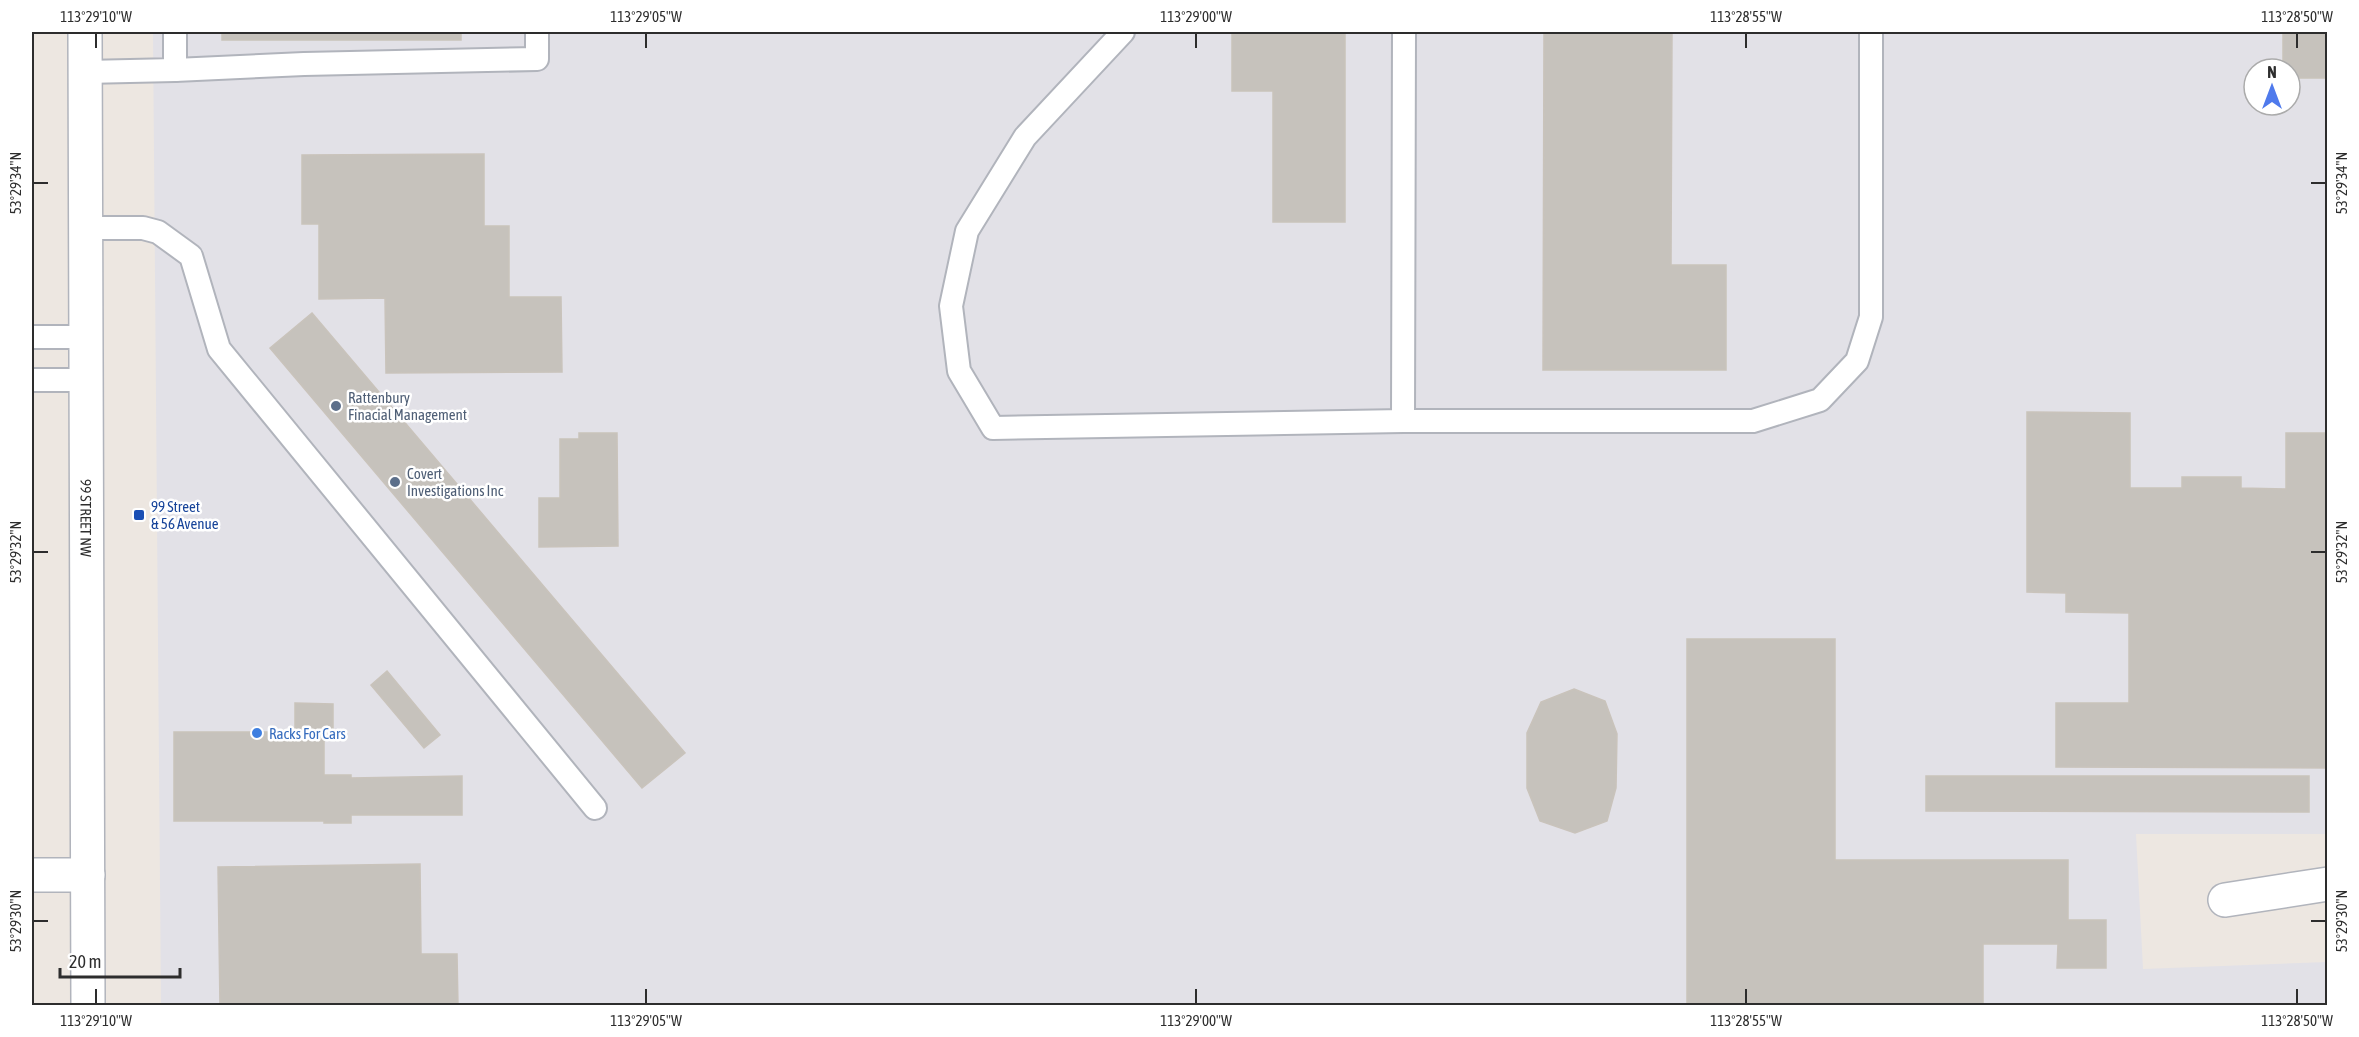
<svg xmlns="http://www.w3.org/2000/svg" width="2359" height="1037" font-family="'Asap Condensed',sans-serif">
  <style>
    .industrial { fill: #e2e1e7; fill-rule: evenodd }
    .building { fill: #c6c2bc; stroke: #c9c3bb; stroke-width: 1.5 }
    .lines { fill: none; stroke-linecap: round; stroke-linejoin: round }
    .lane-casing { stroke: #b1b4bc; stroke-width: 26 }
    .street-casing { stroke: #b1b4bc; stroke-width: 36 }
    .secondary-casing { stroke: #b1b4bc; stroke-width: 36 }
    .lane { stroke: #fff; stroke-width: 22 }
    .street { stroke: #fff; stroke-width: 33 }
    .secondary { stroke: #fff; stroke-width: 33 }
    .ticks { fill: none; stroke: #2d2d2d; stroke-width: 2 }
    .service-dot { fill: #5c6f8a; stroke: #fff; stroke-width: 2 }
    .transit-dot { fill: #1a4fb4; stroke: #fff; stroke-width: 2 }
    .shop-dot { fill: #3f7fe0; stroke: #fff; stroke-width: 2 }
    .labels { text-anchor: middle; dominant-baseline: central; stroke-width: 5; stroke-linejoin: round; paint-order: stroke }
    .service-label { font-size: 15px; fill: #4e5e75; stroke: #fff; text-anchor: start }
    .transit-label { font-size: 15px; fill: #164399; stroke: #fff; text-anchor: start }
    .street-label { font-size: 15px; fill: #2d2d2d; stroke: #fff }
    .shop-label { font-size: 15px; fill: #366cbe; stroke: #fff; text-anchor: start }
    .neatline { fill: none; stroke: #2d2d2d; stroke-width: 2 }
    .ticks-label { font-size: 15px; text-anchor: middle; fill: #2d2d2d }
  </style>
  <rect width="100%" height="100%" fill="#ede7e1"/>
  <path class="industrial" d="M153 32H2327V834H2136L2143 969 2327 962V1005H161ZM2254 69H2290V105H2254Z"/>
  <g class="building">
    <rect x="222" y="32" width="239" height="8"/>
    <polygon points="1232,32 1345,32 1345,222 1273,222 1273,91 1232,91"/>
    <polygon points="1544,32 1672,32 1671,265 1726,265 1726,370 1543,370"/>
    <polygon points="2283,32 2328,32 2328,78 2290,78 2290,69 2283,69"/>
    <polygon points="484,154 484,226 509,226 509,297 561,297 562,372 386,373 385,298 319,299 319,224 302,224 302,155"/>
    <polygon points="312,313 685,753 642,788 270,348"/>
    <polygon points="2027,412 2130,413 2130,488 2182,488 2182,477 2241,477 2241,488 2286,489 2286,433 2328,433 2328,768 2056,767 2056,703 2129,703 2129,613 2066,612 2066,593 2027,592"/>
    <polygon points="579,433 617,433 618,546 539,547 539,498 560,498 560,439 579,439"/>
    <polygon points="1687,639 1835,639 1835,860 2068,860 2068,920 2106,920 2106,968 2057,968 2058,944 1983,944 1983,1006 1687,1006"/>
    <polygon points="387,671 440,735 424,748 371,685"/>
    <polygon points="1574,689 1605,701 1617,734 1616,788 1607,821 1575,833 1540,821 1527,788 1527,733 1541,702"/>
    <polygon points="295,703 333,704 333,730 295,730"/>
    <polygon points="174,732 324,732 324,775 351,775 351,778 462,776 462,815 351,815 351,823 324,823 324,821 174,821"/>
    <polygon points="1926,776 2309,776 2309,812 1926,811"/>
    <polygon points="420,864 421,954 457,954 458,1006 220,1006 218,867"/>
  </g>
  <g class="lines">
    <defs>
      <g id="lane">
        <polyline points="1123,32 1025,137 967,231 951,306 959,371 993,428 1403,421 1404,32"/>
        <polyline points="175,70 304,64 537,59 537,32"/>
        <polyline points="85,72 175,70 175,32"/>
        <polyline points="85,228 143,228 158,232 191,256 219,349 595,808"/>
        <polyline points="32,337 86,337"/>
        <polyline points="32,380 86,380"/>
        <polyline points="1403,421 1753,421 1820,400 1857,361 1871,317 1871,32"/>
      </g>
      <g id="street">
        <polyline points="32,875 88,875"/>
        <polyline points="2225,900 2328,884"/>
      </g>
      <g id="secondary">
        <path id="s1" d="M85 32 88 1006"/>
      </g>
    </defs>
    <use href="#lane" class="lane-casing"/>
    <use href="#street" class="street-casing"/>
    <use href="#secondary" class="secondary-casing"/>
    <use href="#lane" class="lane"/>
    <use href="#street" class="street"/>
    <use href="#secondary" class="secondary"/>
  </g>
  <path class="ticks" d="M96 33V48M646 33V48M1196 33V48M1746 33V48M2297 33V48M33 183H48M2311 183H2326M33 552H48M2311 552H2326M33 921H48M2311 921H2326M96 989V1004M646 989V1004M1196 989V1004M1746 989V1004M2297 989V1004"/>
  <g class="service-dot">
    <circle cx="336" cy="406" r="6"/>
    <circle cx="395" cy="482" r="6"/>
  </g>
  <rect class="transit-dot" x="133" y="509" width="12" height="12" rx="3"/>
  <circle class="shop-dot" cx="257" cy="733" r="6"/>
  <g class="labels">
    <g class="service-label">
      <text x="348" y="397">Rattenbury<tspan x="348" dy="17">Finacial Management</tspan></text>
      <text x="407" y="473">Covert<tspan x="407" dy="17">Investigations Inc</tspan></text>
    </g>
    <g class="transit-label">
      <text x="151" y="506">99 Street<tspan x="151" dy="17">&amp; 56 Avenue</tspan></text>
    </g>
    <g class="street-label">
      <text stroke="none"><textPath href="#s1" startOffset="486">99 STREET NW</textPath></text>
    </g>
    <g class="shop-label">
      <text x="269" y="733">Racks For Cars</text>
    </g>
  </g>
  <rect width="2359" height="1037" fill="none" stroke="#ffffff" stroke-width="66"/>
  <g transform="translate(2272 87)"><circle r="28" fill="#ffffff" stroke="#ababab" stroke-width="1.5"/>
  <path d="M0-4.5L10 22L0 15L-10 22Z" fill="#4f7aec"/>
  <text y="-9" font-size="16" font-weight="bold" text-anchor="middle" fill="#2d2d2d">N</text>
  </g>
  <path d="M60 968v9h120v-9" fill="none" stroke="#2d2d2d" stroke-width="3"/>
  <text x="69" y="968" font-size="18" fill="#2d2d2d" stroke="#ffffff" stroke-width="4.5" paint-order="stroke">20 m</text>
  <rect x="33" y="33" width="2293" height="971" class="neatline"/>
  <g class="ticks-label">
    <text x="96" y="22">113°29'10"W</text>
    <text x="646" y="22">113°29'05"W</text>
    <text x="1196" y="22">113°29'00"W</text>
    <text x="1746" y="22">113°28'55"W</text>
    <text x="2297" y="22">113°28'50"W</text>
    <text transform="translate(16 183) rotate(-90)" y="5">53°29'34"N</text>
    <text transform="translate(2342 183) rotate(-90)" y="5">53°29'34"N</text>
    <text transform="translate(16 552) rotate(-90)" y="5">53°29'32"N</text>
    <text transform="translate(2342 552) rotate(-90)" y="5">53°29'32"N</text>
    <text transform="translate(16 921) rotate(-90)" y="5">53°29'30"N</text>
    <text transform="translate(2342 921) rotate(-90)" y="5">53°29'30"N</text>
    <text x="96" y="1026">113°29'10"W</text>
    <text x="646" y="1026">113°29'05"W</text>
    <text x="1196" y="1026">113°29'00"W</text>
    <text x="1746" y="1026">113°28'55"W</text>
    <text x="2297" y="1026">113°28'50"W</text>
  </g>
</svg>
